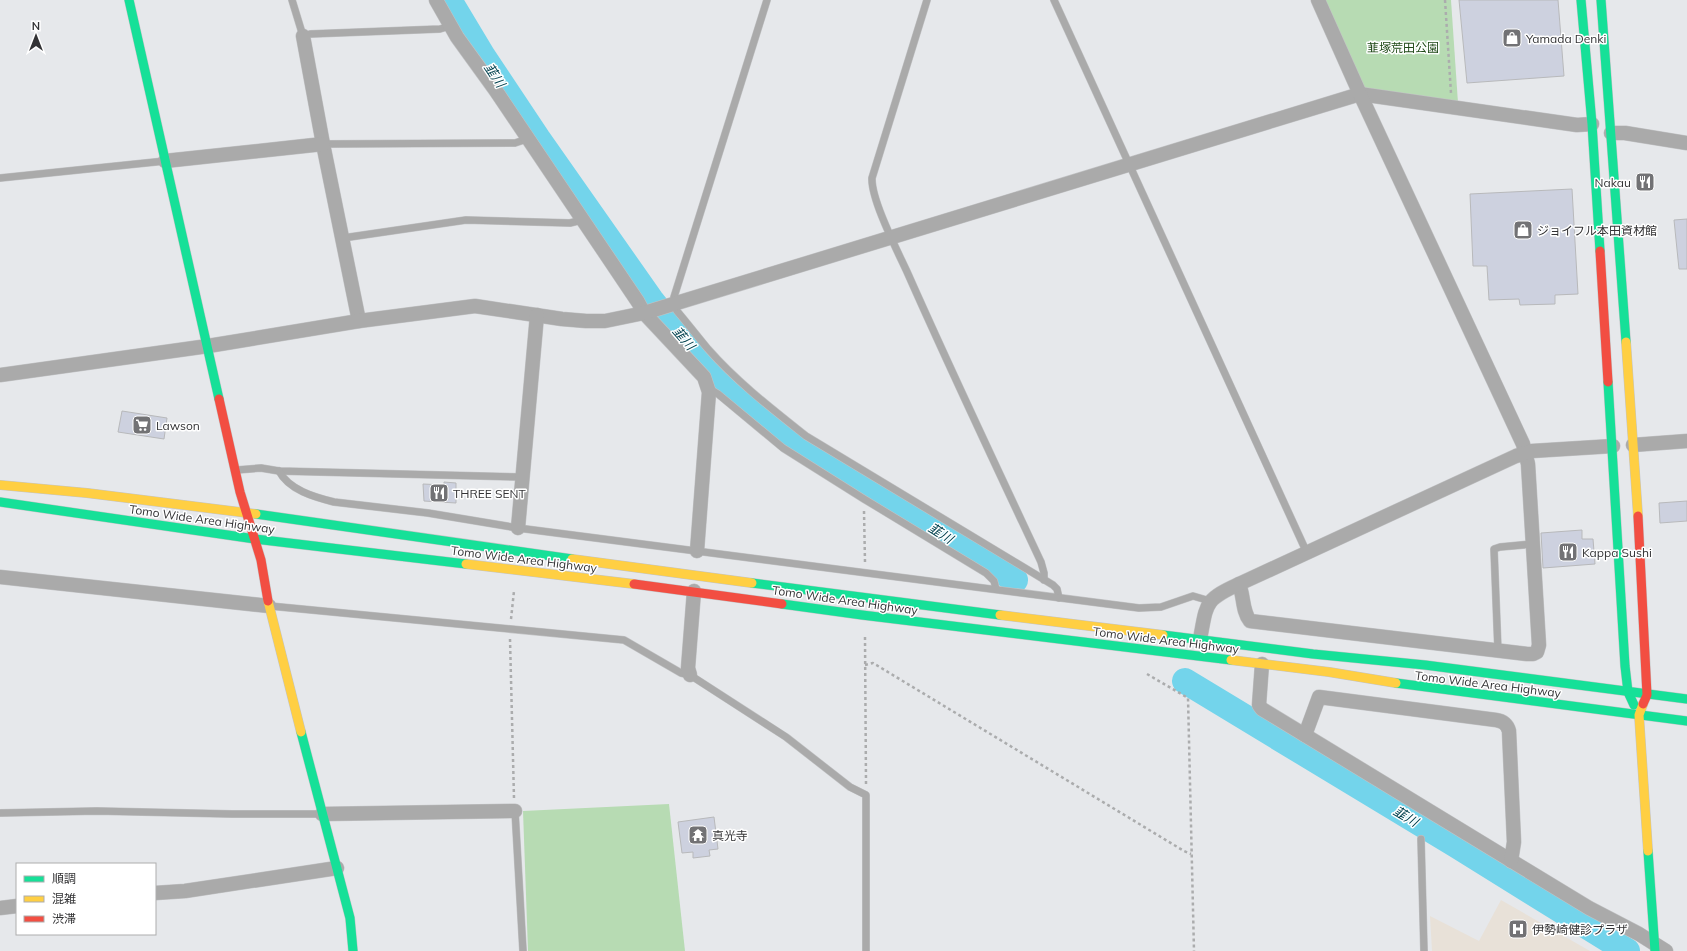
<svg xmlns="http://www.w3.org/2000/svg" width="1687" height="951" font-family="Mulish,'Noto Sans JP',sans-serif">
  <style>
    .medical { fill: #e8e1d8 }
    .green { fill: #b7dbb3 }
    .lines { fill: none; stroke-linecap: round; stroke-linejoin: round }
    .river { stroke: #73d4eb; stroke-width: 26 }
    .building { fill: #cdd1df; stroke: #b8b9bb }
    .lane-casing { stroke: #c3c4c6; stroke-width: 8 }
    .street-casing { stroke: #c3c4c6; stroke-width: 15 }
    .fast-casing { stroke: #c3c4c6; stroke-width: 10 }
    .slow-casing { stroke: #c3c4c6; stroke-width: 10 }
    .jam-casing { stroke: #c3c4c6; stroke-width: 10 }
    .path { stroke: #abacad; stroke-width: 2.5; stroke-dasharray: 3 3; stroke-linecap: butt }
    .lane { stroke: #aaa; stroke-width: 7 }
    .street { stroke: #aaa; stroke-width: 14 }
    .fast { stroke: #16e098; stroke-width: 9 }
    .slow { stroke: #ffcf43; stroke-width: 9 }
    .jam { stroke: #f24e42; stroke-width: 9 }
    .labels { text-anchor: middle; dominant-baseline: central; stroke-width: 3; stroke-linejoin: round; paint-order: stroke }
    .poi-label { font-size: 12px; fill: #333335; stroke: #fff; text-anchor: start }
    .park-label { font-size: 12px; fill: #1e4816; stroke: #fff }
    .street-label { font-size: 12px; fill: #333335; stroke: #fff }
    .water-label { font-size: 13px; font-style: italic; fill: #01414e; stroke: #fff }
  </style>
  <rect width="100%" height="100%" fill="#e6e8eb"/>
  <polygon class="medical" points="1501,900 1590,951 1432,951 1430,916 1479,941"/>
  <g class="green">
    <polygon points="1324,0 1451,0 1458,103 1363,89"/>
    <polygon points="669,804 685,951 528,951 523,811"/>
  </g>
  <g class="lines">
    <g class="river">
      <path d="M449 0 482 55 538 139 651 300C691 351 736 397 787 437L1015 580"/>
      <polyline points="1185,681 1456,845 1627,951"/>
    </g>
  </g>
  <g class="building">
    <polygon points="1459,0 1558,0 1564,76 1467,83"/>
    <polygon points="1572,189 1578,294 1555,295 1555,304 1520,305 1519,299 1489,300 1487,266 1473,266 1470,194"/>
    <polygon points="1687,219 1687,269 1679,269 1674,220"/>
    <polygon points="122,411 167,418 164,439 118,432"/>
    <polygon points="444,482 456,483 456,503 424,501 423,484 444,485"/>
    <polygon points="1687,501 1687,521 1660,523 1659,503"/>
    <polygon points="1582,530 1582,539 1593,539 1595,564 1543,568 1541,533"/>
    <polygon points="714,817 718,849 709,850 710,856 693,858 693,852 682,853 678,822"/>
  </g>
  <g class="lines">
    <defs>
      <g id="lane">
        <polyline points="292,0 303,36 310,34 440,29 450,26"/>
        <path d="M767 0 674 297V304L677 311C688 324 698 337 708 349 737 382 772 409 806 436L1053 585 1057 589 1059 598"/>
        <path d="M927 0 872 178C871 200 898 252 908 274 951 371 996 466 1041 562L1044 573V580"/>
        <polyline points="1054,0 1307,553"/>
        <polyline points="323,144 515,143 527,139"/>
        <polyline points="0,178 165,161"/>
        <polyline points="343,238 466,220 570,223 582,220"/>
        <polyline points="709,392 713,391 718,394 783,448 864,499 986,573 994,581 996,589"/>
        <polyline points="237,470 261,468 279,471 522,477"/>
        <path d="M279 471C289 490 314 497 334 502L428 513 518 528 1139 608 1161 607 1193 596 1210 601"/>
        <polyline points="270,606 624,640 681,673 690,675 786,737 850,787 866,795 866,951"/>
        <polyline points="1498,651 1494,549 1500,547 1533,544"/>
        <polyline points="515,811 523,951"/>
        <polyline points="0,813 97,811 232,814 322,814"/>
        <polyline points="1421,839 1424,951"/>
      </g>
      <g id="street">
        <polyline points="436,0 457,37 496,91 638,302 644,313 704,377 709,392 697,551"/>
        <polyline points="303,36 323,144 359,321"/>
        <polyline points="1611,133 1625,133 1687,143"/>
        <polyline points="165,161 323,144"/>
        <polyline points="0,375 208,346 359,321 475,306 562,319 586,321 605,321 644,313 1360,94 1577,125 1592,124"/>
        <polyline points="1633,445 1687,441"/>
        <polyline points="518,528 537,315"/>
        <polyline points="0,577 269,606"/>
        <path d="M1239 584C1244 596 1242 611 1250 621L1527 654H1533L1537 652 1539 645 1528 464 1523 444 1360 94 1318 0"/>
        <path d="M1200 639C1207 603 1204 600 1239 584L1516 456 1532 451 1613 446"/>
        <polyline points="1262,664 1259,705 1262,709 1589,908 1639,934 1666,951"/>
        <polyline points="690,675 688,668 694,591"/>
        <path d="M1305 735 1319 697 1496 720C1503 721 1507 724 1509 731L1514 842 1511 861"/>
        <polyline points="322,814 515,811"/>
        <polyline points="155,893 185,891 337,868"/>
        <polyline points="0,908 17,906"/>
      </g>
      <g id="fast">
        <polyline points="129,0 219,399"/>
        <polyline points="1581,0 1592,124 1600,251"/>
        <polyline points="1601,0 1626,342"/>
        <polyline points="1608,382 1625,666 1628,692 1634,705"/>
        <polyline points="0,502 255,539 466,564"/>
        <polyline points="256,514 572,559"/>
        <polyline points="752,583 1000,615"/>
        <polyline points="782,604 862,615 1231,660"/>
        <polyline points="1163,635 1313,654 1425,665 1687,699"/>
        <polyline points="1396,683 1687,721"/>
        <polyline points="301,732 350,918 353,951"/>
        <polyline points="1648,851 1655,951"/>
      </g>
      <g id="slow">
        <polyline points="1626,342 1638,516"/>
        <polyline points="0,485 87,493 256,514"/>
        <polyline points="572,559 752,583"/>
        <polyline points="466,564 634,584"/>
        <polyline points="268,601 301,732"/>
        <polyline points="1000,615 1163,635"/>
        <polyline points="1231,660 1329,672 1396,683"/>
        <polyline points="1643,704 1639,715 1648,851"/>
      </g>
      <g id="jam">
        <polyline points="1600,251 1608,382"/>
        <polyline points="219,399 240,492 261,560 268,601"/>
        <polyline points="1638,516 1647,695 1643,704"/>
        <polyline points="634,584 782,604"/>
      </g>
    </defs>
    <use href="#lane" class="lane-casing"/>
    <use href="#street" class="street-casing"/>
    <use href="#fast" class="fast-casing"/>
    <use href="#slow" class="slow-casing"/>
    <use href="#jam" class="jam-casing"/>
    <g class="path">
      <polyline points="1445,0 1451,93"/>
      <polyline points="864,511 865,562"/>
      <polyline points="511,619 514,591"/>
      <polyline points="865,637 866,784"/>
      <polyline points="510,639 514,798"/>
      <polyline points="865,665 873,663 1184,851 1191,854"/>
      <polyline points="1147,674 1188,698 1194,951"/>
    </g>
    <use href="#lane" class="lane"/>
    <use href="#street" class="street"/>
    <use href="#fast" class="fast"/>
    <use href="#slow" class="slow"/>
    <use href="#jam" class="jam"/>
  </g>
  <defs>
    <symbol id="shop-square" viewBox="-11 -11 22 22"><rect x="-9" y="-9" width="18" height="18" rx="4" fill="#727275" stroke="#fff"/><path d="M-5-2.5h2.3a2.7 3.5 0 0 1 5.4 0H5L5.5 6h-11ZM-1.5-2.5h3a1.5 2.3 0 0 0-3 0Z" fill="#fff"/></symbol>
    <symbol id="restaurant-square" viewBox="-11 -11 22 22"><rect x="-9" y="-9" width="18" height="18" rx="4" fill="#727275" stroke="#fff"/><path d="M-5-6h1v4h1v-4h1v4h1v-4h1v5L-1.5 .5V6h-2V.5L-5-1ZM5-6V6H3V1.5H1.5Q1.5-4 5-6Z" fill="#fff"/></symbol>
    <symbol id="supermarket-square" viewBox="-11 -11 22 22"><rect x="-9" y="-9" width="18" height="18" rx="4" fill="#727275" stroke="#fff"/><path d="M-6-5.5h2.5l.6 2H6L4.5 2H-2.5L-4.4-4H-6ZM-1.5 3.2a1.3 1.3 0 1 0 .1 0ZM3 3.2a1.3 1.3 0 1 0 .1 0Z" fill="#fff"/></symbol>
    <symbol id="temple-square" viewBox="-11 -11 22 22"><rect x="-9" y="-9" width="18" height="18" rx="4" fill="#727275" stroke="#fff"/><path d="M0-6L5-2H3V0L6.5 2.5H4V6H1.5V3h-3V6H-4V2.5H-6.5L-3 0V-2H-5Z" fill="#fff"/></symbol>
    <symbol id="hospital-square" viewBox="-11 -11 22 22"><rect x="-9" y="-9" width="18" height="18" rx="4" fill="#727275" stroke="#fff"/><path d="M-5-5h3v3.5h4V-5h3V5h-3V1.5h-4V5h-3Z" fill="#fff"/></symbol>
  </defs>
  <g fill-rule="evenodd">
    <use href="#shop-square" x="1501" y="27" width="22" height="22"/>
    <use href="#restaurant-square" x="1634" y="171" width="22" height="22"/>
    <use href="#shop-square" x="1512" y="219" width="22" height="22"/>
    <use href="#supermarket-square" x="131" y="414" width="22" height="22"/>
    <use href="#restaurant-square" x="428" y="482" width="22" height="22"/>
    <use href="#restaurant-square" x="1557" y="541" width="22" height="22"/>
    <use href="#temple-square" x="687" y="824" width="22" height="22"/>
    <use href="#hospital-square" x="1507" y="918" width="22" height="22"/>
  </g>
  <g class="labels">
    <g class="poi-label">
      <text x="1526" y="38">Yamada Denki</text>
      <text x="1631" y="182" text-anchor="end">Nakau</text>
      <text x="1537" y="230">ジョイフル本田資材館</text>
      <text x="156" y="425">Lawson</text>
      <text x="453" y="493">THREE SENT</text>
      <text x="1582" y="552">Kappa Sushi</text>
      <text x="712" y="835">真光寺</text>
      <text x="1532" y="929">伊勢崎健診プラザ</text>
    </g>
    <g class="park-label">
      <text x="1403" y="47">韮塚荒田公園</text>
    </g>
    <g class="street-label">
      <text transform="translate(202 519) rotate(8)">Tomo Wide Area Highway</text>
      <text transform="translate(524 559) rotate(7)">Tomo Wide Area Highway</text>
      <text transform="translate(845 600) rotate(8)">Tomo Wide Area Highway</text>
      <text transform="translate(1166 640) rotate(7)">Tomo Wide Area Highway</text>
      <text transform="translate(1488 684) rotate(7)">Tomo Wide Area Highway</text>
    </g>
    <g class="water-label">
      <text transform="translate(495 75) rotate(56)">韮川</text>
      <text transform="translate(684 338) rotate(49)">韮川</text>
      <text transform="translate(941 533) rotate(32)">韮川</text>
      <text transform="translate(1406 816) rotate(31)">韮川</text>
    </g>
  </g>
  <rect x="16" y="863" width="140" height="72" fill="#ffffff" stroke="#adadae"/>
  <rect x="24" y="876" width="20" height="6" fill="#16e098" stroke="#adadae"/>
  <text x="52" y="883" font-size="12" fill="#333335">順調</text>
  <rect x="24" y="896" width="20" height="6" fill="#ffcf43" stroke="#adadae"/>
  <text x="52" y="903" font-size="12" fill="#333335">混雑</text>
  <rect x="24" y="916" width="20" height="6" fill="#f24e42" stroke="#adadae"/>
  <text x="52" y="923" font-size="12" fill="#333335">渋滞</text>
  <g transform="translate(36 36)" stroke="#ffffff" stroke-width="3" paint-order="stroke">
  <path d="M0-3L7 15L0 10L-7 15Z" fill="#333335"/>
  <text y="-6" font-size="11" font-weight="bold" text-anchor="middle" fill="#333335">N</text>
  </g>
</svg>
